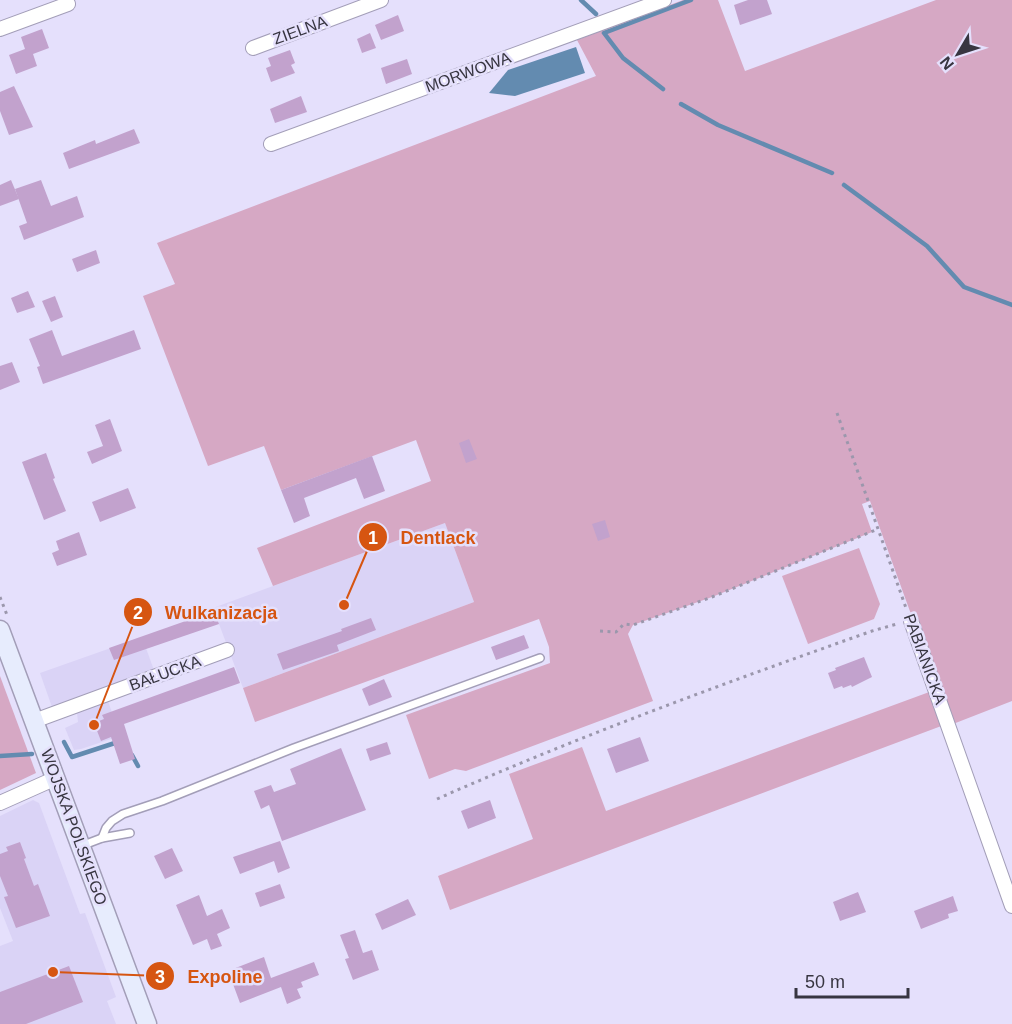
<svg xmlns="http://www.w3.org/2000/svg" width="1012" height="1024" font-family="Helvetica,sans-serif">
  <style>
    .built { fill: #dad3f6 }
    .green { fill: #d6a8c4 }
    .water { fill: #638bb0 }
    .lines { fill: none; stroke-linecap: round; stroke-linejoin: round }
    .stream { stroke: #638bb0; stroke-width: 4.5 }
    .building { fill: #c2a2cd }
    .service-casing { stroke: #a39eb8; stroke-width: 10 }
    .minor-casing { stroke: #a39eb8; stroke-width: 16 }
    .secondary-casing { stroke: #a39eb8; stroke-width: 21 }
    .path { stroke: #9b97ac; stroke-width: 3; stroke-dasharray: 3 4.5; stroke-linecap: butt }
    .service { stroke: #fff; stroke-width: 7 }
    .minor { stroke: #fff; stroke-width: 14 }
    .secondary { stroke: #e7ecfd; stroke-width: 18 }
    .labels { text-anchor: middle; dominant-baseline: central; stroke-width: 5; stroke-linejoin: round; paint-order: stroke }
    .street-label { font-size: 16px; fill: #373540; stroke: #e5e0fc }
    .leader { fill: none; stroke: #d65511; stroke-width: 2 }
    .callout-dot { fill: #d65511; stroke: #e5e0fc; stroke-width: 2 }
    .mark-label { font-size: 18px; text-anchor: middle; font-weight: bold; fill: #fff }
    .callout-label { font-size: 18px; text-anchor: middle; font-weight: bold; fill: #d65511; stroke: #e5e0fc; stroke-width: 5; stroke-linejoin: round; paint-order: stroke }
  </style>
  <rect width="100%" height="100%" fill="#e5e0fc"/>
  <g class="built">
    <polygon points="445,523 474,602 243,688 213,608"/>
    <polygon points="142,637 155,673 53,710 40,673"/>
    <polygon points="108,701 120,736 81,749 74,750 65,728 78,722 77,713"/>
    <polygon points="33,800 39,803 80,914 85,913 116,997 107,1001 116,1024 0,1024 0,946 13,941 0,908 0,816"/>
  </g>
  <g class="green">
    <polygon points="683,0 718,0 745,71 936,0 1012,0 1012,701 953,724 924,650 870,501 862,504 872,532 712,597 633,625 628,634 653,701 466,771 455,769 429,779 406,715 550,663 549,647 539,619 255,722 243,688 474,602 445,523 273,586 257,548 431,481 416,440 281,490 264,446 208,466 143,296 175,284 157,243 596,76 577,40"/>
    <polygon points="859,548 880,604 874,619 808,644 782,576"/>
    <polygon points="0,676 36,773 0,790"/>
    <polygon points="932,691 944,725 450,910 438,876 533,839 509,774 582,747 606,811"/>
  </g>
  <polygon class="water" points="576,47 585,73 515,96 489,93 508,70"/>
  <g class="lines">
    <g class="stream">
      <polyline points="581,0 596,14"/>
      <polyline points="663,89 623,58 604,33 691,0"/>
      <polyline points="681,104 718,125 832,173"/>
      <polyline points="844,185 927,246 964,287 1012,305"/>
      <polyline points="64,742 72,757 118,742"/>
      <polyline points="132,755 138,766"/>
      <polyline points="0,756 32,754"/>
    </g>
  </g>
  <g class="building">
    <polygon points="748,0 767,0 772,14 740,25 734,5"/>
    <polygon points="398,15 404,31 381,40 375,25"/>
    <polygon points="42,29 49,48 33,54 37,66 16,74 9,55 25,49 21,37"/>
    <polygon points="370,33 376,48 362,53 357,39"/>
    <polygon points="290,50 295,63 291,65 295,73 271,82 266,68 271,66 268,58"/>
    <polygon points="407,59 412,74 386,84 381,68"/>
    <polygon points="14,86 33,127 9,135 0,111 0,92"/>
    <polygon points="301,96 307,112 275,123 270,109"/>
    <polygon points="134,129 140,143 69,169 63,153 95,140 96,144"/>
    <polygon points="11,180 19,199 0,206 0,185"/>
    <polygon points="41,180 51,206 77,196 84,217 24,240 19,226 27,223 15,189"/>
    <polygon points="96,250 100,263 77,272 72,259"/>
    <polygon points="28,291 35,307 17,313 11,298"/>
    <polygon points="55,296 63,317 51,322 42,301"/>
    <polygon points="52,330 62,356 134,330 141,349 43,384 37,367 40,366 29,339"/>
    <polygon points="12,362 20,382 0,390 0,366"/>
    <polygon points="110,419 122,451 92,464 87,452 103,446 95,425"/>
    <polygon points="469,439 477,459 466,463 459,443"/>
    <polygon points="46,453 55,478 53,479 66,511 44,520 22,462"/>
    <polygon points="372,456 385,491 364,499 356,478 304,498 310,516 294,523 281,490"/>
    <polygon points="128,488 136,508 100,522 92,502"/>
    <polygon points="605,520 610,537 598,541 592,524"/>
    <polygon points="79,532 87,555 57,566 52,553 59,550 56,541"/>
    <polygon points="214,611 219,624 114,660 109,648"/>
    <polygon points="371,618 376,630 337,645 339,651 283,670 277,654 342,631 341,629"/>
    <polygon points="524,635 529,648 496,660 491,647"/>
    <polygon points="864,657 872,677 852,687 851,685 843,688 842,686 834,689 828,673 836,670 835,668"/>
    <polygon points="234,667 240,683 124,724 135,759 120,764 111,737 101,741 94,723 104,719 102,715"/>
    <polygon points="384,679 392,697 369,706 362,689"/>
    <polygon points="640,737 649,761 616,773 607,749"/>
    <polygon points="387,742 391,754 370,761 366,749"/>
    <polygon points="341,748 366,810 282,841 269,805 261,809 254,791 271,785 274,792 296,784 290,769"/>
    <polygon points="490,800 496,818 468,829 461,811"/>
    <polygon points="280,841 290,868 278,873 274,861 240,874 233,857"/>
    <polygon points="20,842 26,858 24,859 34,886 38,884 50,916 16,928 4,897 8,896 0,876 0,854 8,851 6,847"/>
    <polygon points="172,848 183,871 165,879 154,856"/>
    <polygon points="280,884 285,898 260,907 255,893"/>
    <polygon points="858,892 866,912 840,921 833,902"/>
    <polygon points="199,895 207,916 222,909 230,928 217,934 222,946 211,950 207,939 193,945 176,905"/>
    <polygon points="953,896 958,911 948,914 949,918 921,929 914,911"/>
    <polygon points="408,899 416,915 382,930 375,914"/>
    <polygon points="355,930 363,953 372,950 379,970 353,980 345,959 349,958 340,935"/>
    <polygon points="264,957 271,978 314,962 319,975 301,982 303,987 297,989 301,998 287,1004 281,987 240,1003 230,976 233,969"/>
    <polygon points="69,966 83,1002 26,1024 0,1024 0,992"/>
  </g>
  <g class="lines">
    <defs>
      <g id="service">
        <polyline points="102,838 106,828 112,821 123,814 162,801 294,748 540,658"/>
        <polyline points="81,846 102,838 130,833"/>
      </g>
      <g id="minor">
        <polyline points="0,29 68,4"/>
        <polyline points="253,48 381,0"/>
        <polyline points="271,144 664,0"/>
        <polyline points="911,621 1012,906"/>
        <polyline points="34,721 227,650"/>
        <polyline points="0,803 56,778"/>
      </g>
      <polyline id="secondary" points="0,630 147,1024"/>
    </defs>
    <use href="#service" class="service-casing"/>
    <use href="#minor" class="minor-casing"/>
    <use href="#secondary" class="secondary-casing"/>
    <g class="path">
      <polyline points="837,413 906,608"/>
      <polyline points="0,597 7,615"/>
      <polyline points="600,631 616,632 624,624 633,625 712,597 878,529"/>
      <path d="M437 799C579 736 725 683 872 631L897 624"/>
    </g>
    <use href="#service" class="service"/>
    <use href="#minor" class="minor"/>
    <use href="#secondary" class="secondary"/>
  </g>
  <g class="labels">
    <g class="street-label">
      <text transform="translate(300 30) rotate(-20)">ZIELNA</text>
      <text transform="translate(468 72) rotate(-20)">MORWOWA</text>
      <text transform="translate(925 659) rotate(70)">PABIANICKA</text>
      <text transform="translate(165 673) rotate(-20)">BAŁUCKA</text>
      <text transform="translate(74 827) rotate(70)">WOJSKA POLSKIEGO</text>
    </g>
  </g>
  <path class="leader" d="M344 605L373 537M94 725L138 612M53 972L160 976"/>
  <g class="callout-dot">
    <circle cx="344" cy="605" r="6"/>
    <circle cx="94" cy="725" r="6"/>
    <circle cx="53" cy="972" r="6"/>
    <circle cx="373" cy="537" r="15"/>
    <circle cx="138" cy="612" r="15"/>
    <circle cx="160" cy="976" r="15"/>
  </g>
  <g class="mark-label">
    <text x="373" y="544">1</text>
    <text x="138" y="619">2</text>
    <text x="160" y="983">3</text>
  </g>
  <g class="callout-label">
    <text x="438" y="544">Dentlack</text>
    <text x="221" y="619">Wulkanizacja</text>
    <text x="225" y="983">Expoline</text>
  </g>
  <g transform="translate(958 54) rotate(231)" stroke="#e5e0fc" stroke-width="4.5" paint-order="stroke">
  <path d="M0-4.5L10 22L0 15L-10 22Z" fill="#373540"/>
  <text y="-9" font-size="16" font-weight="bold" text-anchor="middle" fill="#373540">N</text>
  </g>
  <path d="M796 988v9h112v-9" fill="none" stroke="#373540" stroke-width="3"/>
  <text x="805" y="988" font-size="18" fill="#373540" stroke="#e5e0fc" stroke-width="4.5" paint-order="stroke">50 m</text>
</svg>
